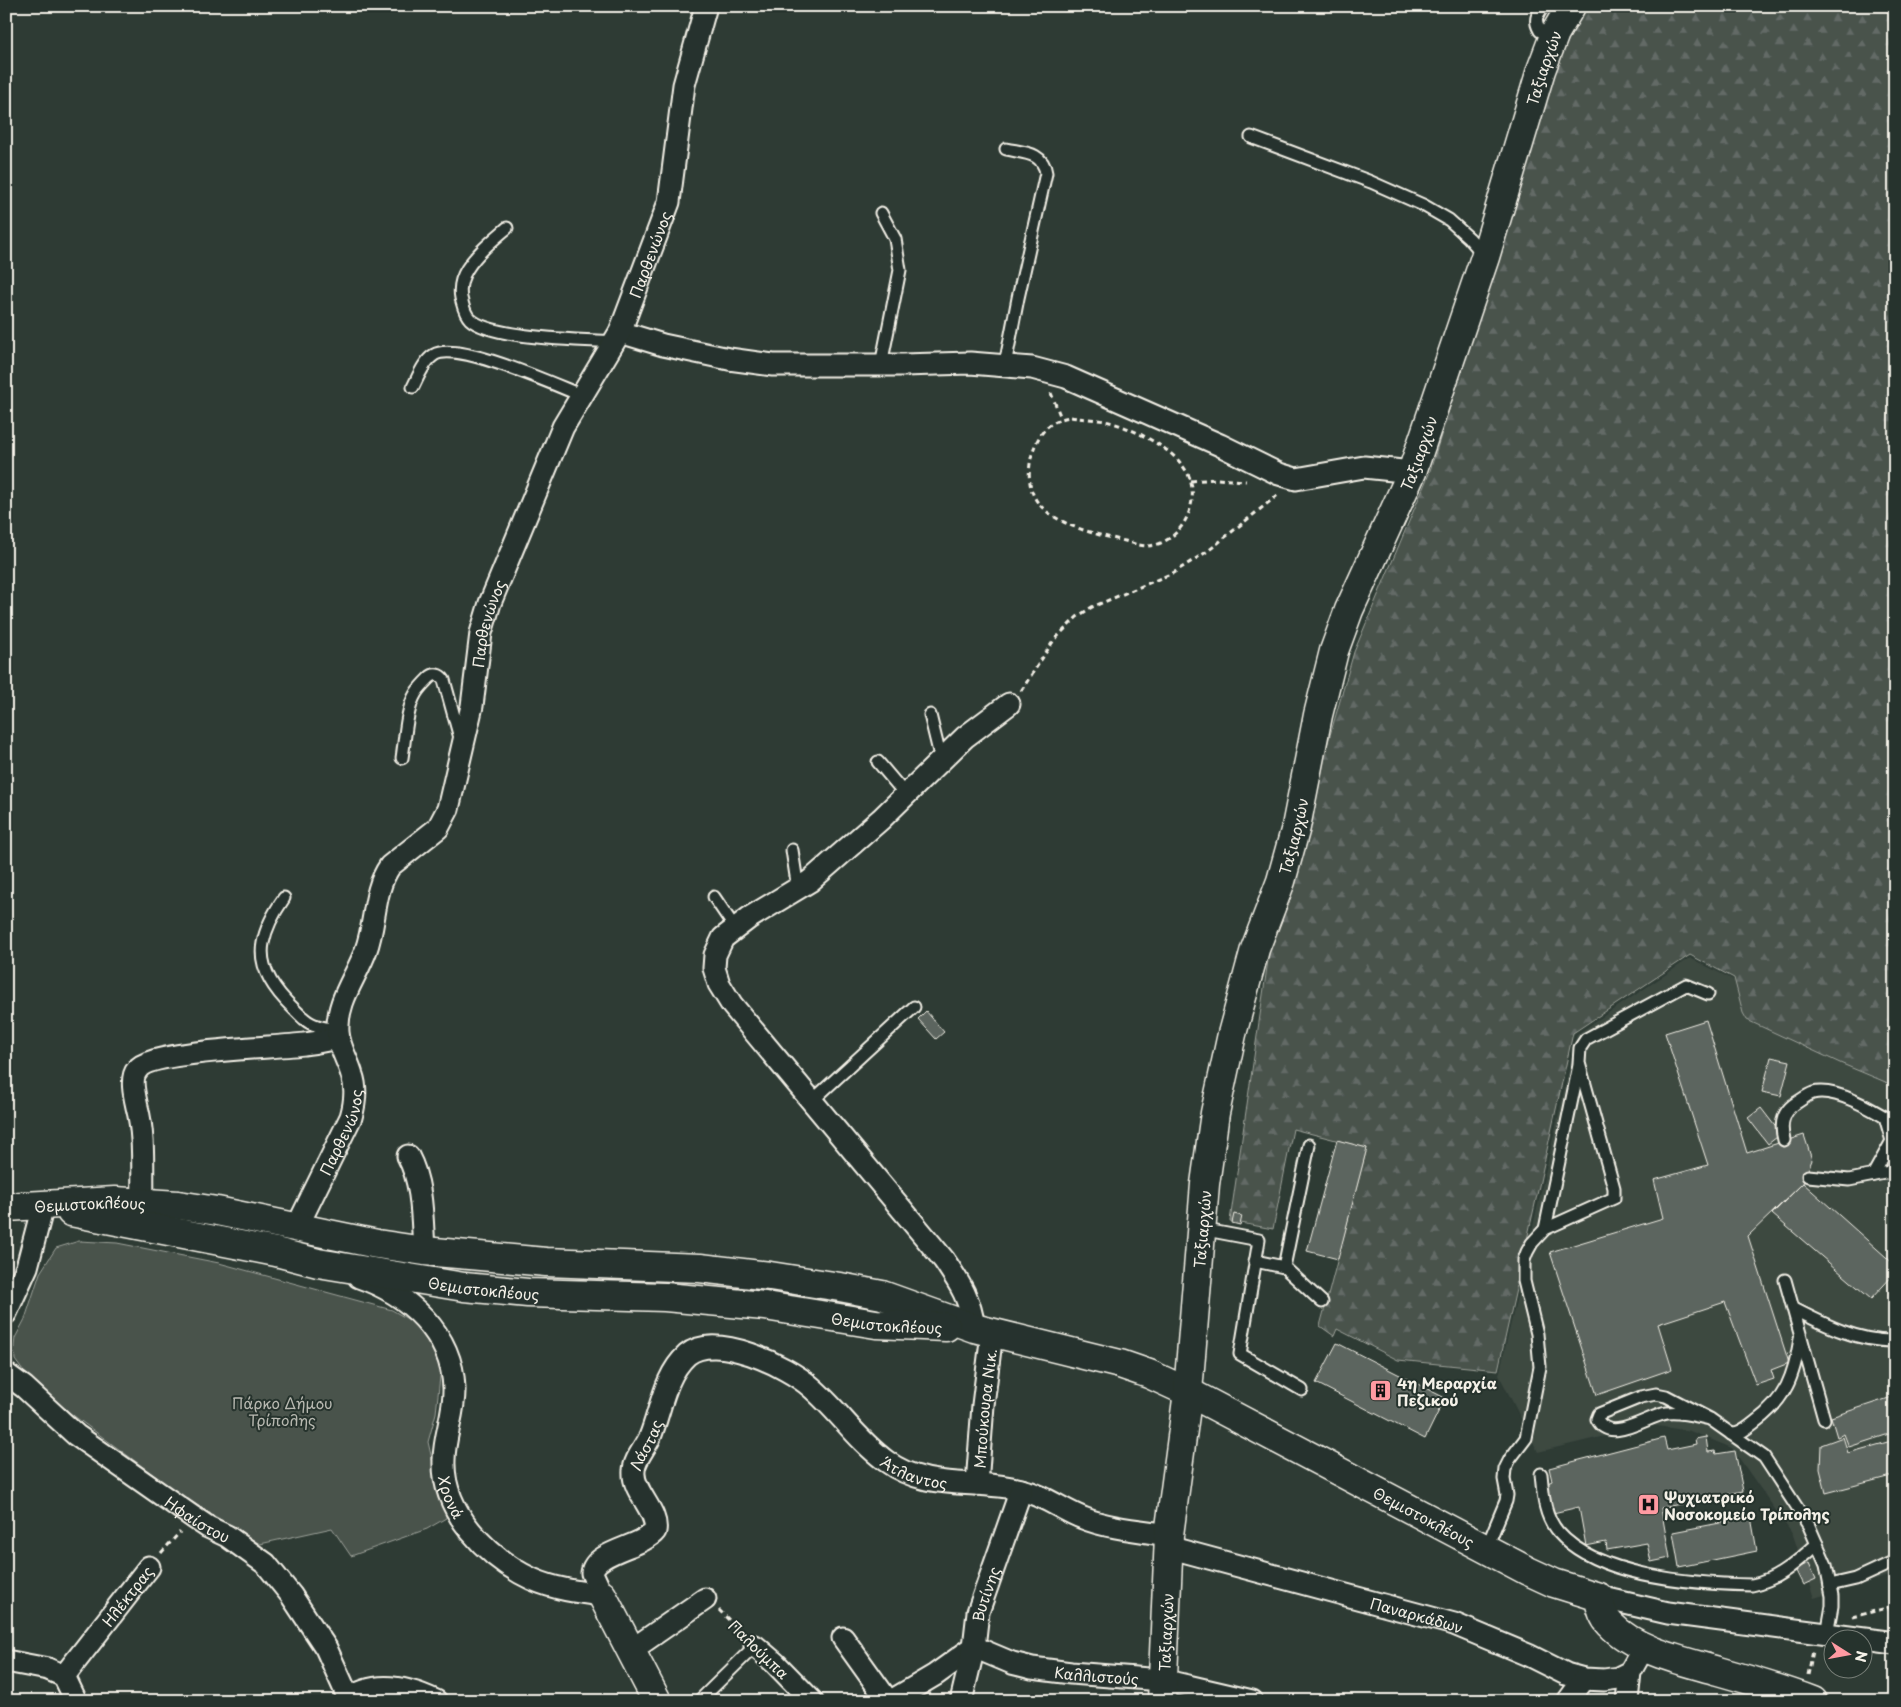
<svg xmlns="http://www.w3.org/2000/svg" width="1901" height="1707" font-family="'Playpen Sans',sans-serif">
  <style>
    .built { fill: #3c4841 }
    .forest { fill: url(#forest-firs); stroke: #9ea29a }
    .green { fill: #48524c; stroke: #9ea29a }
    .building { fill: #5c655e; stroke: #f4f1e8 }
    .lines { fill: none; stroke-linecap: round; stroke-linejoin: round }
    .lane-casing { stroke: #f4f1e8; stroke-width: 15 }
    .street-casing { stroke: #f4f1e8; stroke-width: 25 }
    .secondary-casing { stroke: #f4f1e8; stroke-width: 31 }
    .path { stroke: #f4f1e8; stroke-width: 3; stroke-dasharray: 5 4; stroke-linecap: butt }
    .lane { stroke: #26332d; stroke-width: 11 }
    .street { stroke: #26332d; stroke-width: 21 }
    .secondary { stroke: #26332d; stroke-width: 28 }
    .labels { text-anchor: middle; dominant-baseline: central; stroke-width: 4; stroke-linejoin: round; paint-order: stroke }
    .street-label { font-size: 15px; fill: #f4f1e8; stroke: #26332d }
    .poi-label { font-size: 15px; font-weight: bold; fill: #f4f1e8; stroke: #26332d; text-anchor: start }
    .park-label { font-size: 15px; fill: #b8b9b1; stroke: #26332d }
  </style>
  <defs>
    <pattern id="forest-firs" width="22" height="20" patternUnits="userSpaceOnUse" patternTransform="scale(1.25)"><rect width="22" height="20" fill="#48524c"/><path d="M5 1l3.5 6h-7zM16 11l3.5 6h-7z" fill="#636b66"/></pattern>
  </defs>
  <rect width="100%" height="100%" fill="#2e3b34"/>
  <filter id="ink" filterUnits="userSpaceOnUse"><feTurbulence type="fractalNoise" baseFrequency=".02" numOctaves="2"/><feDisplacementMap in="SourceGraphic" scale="10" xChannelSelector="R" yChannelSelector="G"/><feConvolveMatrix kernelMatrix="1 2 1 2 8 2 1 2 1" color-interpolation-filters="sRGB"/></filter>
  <g filter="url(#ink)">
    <polygon class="built" points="1690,958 1852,1039 1895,1057 1895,1574 1814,1598 1793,1535 1732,1448 1690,1431 1651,1425 1538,1452 1499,1375 1577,1034"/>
    <polygon class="forest" points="1586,6 1895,6 1895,1086 1840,1063 1747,1020 1743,1013 1734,978 1690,955 1573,1033 1498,1370 1398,1360 1337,1329 1334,1336 1320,1326 1367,1148 1293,1129 1273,1229 1230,1221 1271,940 1354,652 1429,474 1558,60"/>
    <polygon class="green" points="79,1241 117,1243 219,1263 392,1310 425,1329 441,1368 436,1413 428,1442 438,1485 447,1506 446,1518 427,1529 351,1556 332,1528 260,1544 181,1495 47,1396 26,1375 15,1360 14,1346 15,1338 25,1319 40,1273 56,1248"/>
    <g class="building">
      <polygon points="926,1011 944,1032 936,1039 918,1019"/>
      <polygon points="1706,1020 1747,1153 1804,1135 1812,1160 1803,1183 1748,1236 1789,1363 1771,1370 1774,1379 1756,1385 1725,1302 1658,1324 1672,1369 1597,1395 1550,1252 1663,1218 1654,1180 1708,1165 1665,1033"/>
      <polygon points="1771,1057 1790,1061 1781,1096 1762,1092"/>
      <polygon points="1761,1108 1781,1134 1768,1144 1748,1118"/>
      <polygon points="1337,1140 1367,1148 1338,1259 1307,1251"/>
      <polygon points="1803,1183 1895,1265 1895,1273 1871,1299 1772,1214"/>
      <polygon points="1234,1214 1242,1216 1240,1225 1232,1223"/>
      <polygon points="1337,1343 1445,1398 1425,1439 1316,1383"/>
      <polygon points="1895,1396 1895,1432 1849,1447 1844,1434 1837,1437 1831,1417"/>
      <polygon points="1706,1437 1708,1452 1715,1451 1716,1454 1735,1451 1743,1491 1661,1508 1670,1558 1651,1562 1647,1543 1607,1550 1606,1542 1586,1546 1579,1507 1553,1513 1547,1494 1548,1483 1552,1481 1549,1468 1664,1438 1667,1450 1696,1444 1695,1439"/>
      <polygon points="1843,1437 1848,1453 1895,1440 1895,1475 1826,1493 1820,1469 1821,1445"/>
      <polygon points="1751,1517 1757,1551 1679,1567 1673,1532"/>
      <polygon points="1809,1563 1816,1579 1803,1585 1795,1569"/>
    </g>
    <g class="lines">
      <defs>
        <g id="lane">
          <path d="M1544 6C1536 15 1534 21 1540 31L1555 33"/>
          <polyline points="1251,137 1371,182 1423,205 1449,220 1469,238 1484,255"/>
          <path d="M507 228C493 240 477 253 467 269 462 277 459 288 461 298 463 305 464 313 470 319 491 339 584 340 615 342"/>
          <polyline points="881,365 900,270 895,239 881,213"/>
          <path d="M1005 365 1018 298 1046 173C1043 152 1024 153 1006 149"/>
          <path d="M413 387C418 377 424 361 434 355 457 340 557 386 583 396"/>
          <polyline points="930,715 941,760"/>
          <path d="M402 758C405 740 406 709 416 693 419 688 424 683 429 678 434 673 440 674 444 680L460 738"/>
          <polyline points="878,762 905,794"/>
          <polyline points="792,850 798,889"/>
          <polyline points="714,897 735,928"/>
          <path d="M284 898C275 911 266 927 263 943 258 969 276 992 294 1009 300 1015 307 1023 315 1025 322 1028 330 1029 337 1030"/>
          <polyline points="812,1101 914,1007"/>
          <path d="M1784 1140C1780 1125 1782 1112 1796 1103 1801 1100 1807 1095 1813 1093 1836 1087 1875 1111 1895 1123"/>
          <polyline points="1873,1175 1892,1141 1885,1117"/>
          <polyline points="1808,1176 1849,1180 1895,1171"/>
          <polyline points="1201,1229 1259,1240 1240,1354 1302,1390"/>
          <polyline points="1545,1229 1579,1065"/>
          <polyline points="1255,1261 1284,1267 1322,1302"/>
          <polyline points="1284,1267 1309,1145"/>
          <polyline points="1785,1280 1824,1419"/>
          <path d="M1794 1309C1825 1325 1859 1342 1895 1341"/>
          <path d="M1710 1419C1696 1416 1681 1411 1667 1413 1647 1416 1610 1445 1597 1419L1599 1414 1641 1397 1656 1394 1666 1396 1710 1419 1764 1457 1809 1526 1826 1565 1832 1596V1606L1827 1634"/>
          <path d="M1731 1434C1740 1435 1747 1428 1755 1422 1786 1399 1794 1376 1800 1339"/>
          <path d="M1541 1474C1543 1494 1544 1516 1558 1532 1597 1577 1696 1584 1752 1585 1779 1580 1797 1561 1817 1544"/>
          <polyline points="1486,1549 1506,1501 1507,1495 1504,1479 1505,1469 1510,1459 1526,1438 1540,1367 1537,1334 1524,1281 1524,1260 1527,1252 1532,1243 1545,1229 1614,1198 1614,1188 1579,1063 1580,1048 1586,1039 1686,985 1708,994"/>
          <polyline points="1830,1585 1856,1579 1895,1561"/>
          <polyline points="699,1701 755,1646"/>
        </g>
        <g id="street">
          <polyline points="620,332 663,345 729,359 773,365 903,365 970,363 1032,368 1066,377 1220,445 1279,474 1296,479 1364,467 1412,472"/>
          <path d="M408 1156C423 1184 422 1219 424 1251"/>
          <path d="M143 1202C142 1171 145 1137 137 1107 135 1098 130 1078 137 1070 150 1050 276 1048 304 1044 316 1043 327 1040 338 1038"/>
          <path id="s1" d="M297 1227 351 1117C355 1103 357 1089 352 1075 348 1060 339 1048 338 1032 336 1001 356 978 366 950 376 923 373 890 390 866L438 828 448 809 472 706 481 633 490 603 563 427 620 332 669 202 684 85 706 6"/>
          <path id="s2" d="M359 1277C408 1294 452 1333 454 1388 455 1412 444 1436 444 1460 442 1512 488 1558 532 1579 554 1589 578 1592 602 1595"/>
          <polyline points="6,1313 27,1267 43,1206"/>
          <path d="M974 1328C970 1298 960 1284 944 1260L732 1005 719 984 714 968 715 955 723 938 749 918 810 881 881 819 965 737 1009 704"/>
          <path id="s3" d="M6 1374 24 1387 76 1435 193 1517 208 1527 227 1536 266 1564 291 1595 326 1648 349 1699"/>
          <path id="s4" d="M977 1484 983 1405 992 1333"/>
          <path id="s5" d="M1168 1547 1454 1624 1528 1655 1566 1674 1584 1679 1604 1680 1618 1678 1630 1672 1644 1647"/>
          <path id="s6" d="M602 1595 592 1573C594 1551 643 1547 655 1531 659 1511 632 1492 634 1471 634 1460 645 1448 650 1437 661 1410 664 1376 687 1355 715 1331 787 1366 811 1387 838 1410 857 1440 886 1461 928 1492 975 1478 1021 1490 1044 1495 1062 1510 1083 1518 1107 1528 1143 1531 1169 1535"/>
          <polyline points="1599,1597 1668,1613 1895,1643"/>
          <polyline points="843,1638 888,1701"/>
          <polyline points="755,1646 775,1663 812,1701"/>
          <polyline points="630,1651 705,1599"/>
          <polyline points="6,1661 48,1669 64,1676 76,1701"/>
          <path id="s7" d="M64 1676 149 1567"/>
          <path d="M346 1701C374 1679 407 1687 436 1701"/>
          <path id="s8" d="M891 1701 935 1675 974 1647 1012 1663 1032 1668 1071 1673 1162 1680 1252 1701"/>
          <path id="s9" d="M961 1701 974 1647 978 1612 1021 1490"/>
          <polyline points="1568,1701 1584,1679"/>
          <polyline points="1627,1701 1630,1672"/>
        </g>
        <g id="secondary">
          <path id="s10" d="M6 1207 115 1201 178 1205 217 1211 377 1244 424 1251 546 1262 700 1268 770 1276 840 1287 882 1295 974 1328 1120 1364 1149 1374 1188 1392 1528 1571 1554 1583 1599 1597C1600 1607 1602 1616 1610 1624 1635 1651 1684 1661 1718 1671 1750 1680 1781 1689 1813 1701"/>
          <path id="s11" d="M71 1212 276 1252 318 1263 464 1287 528 1293 665 1297 765 1306 876 1324 946 1327"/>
          <polyline points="602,1595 657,1701"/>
          <path id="s12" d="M1162 1701 1169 1535 1188 1392 1205 1184 1215 1113 1232 1034 1255 949 1281 881 1296 827 1318 715 1334 651 1349 610 1412 472 1485 257 1541 70 1555 33 1571 6"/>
        </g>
      </defs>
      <use href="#lane" class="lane-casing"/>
      <use href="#street" class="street-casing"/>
      <use href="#secondary" class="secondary-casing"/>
      <g class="path">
        <polyline points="1051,393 1061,418"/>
        <path d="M1071 417C1082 419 1094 419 1105 421 1128 426 1161 443 1178 460 1183 466 1190 475 1191 483 1198 510 1177 545 1147 546 1140 546 1132 543 1125 541 1098 535 1058 526 1039 504 1022 484 1029 445 1047 427 1054 421 1062 418 1071 417Z"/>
        <polyline points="1191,481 1217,479 1246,481"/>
        <polyline points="1021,691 1054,640 1077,617 1092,607 1173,573 1208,551 1279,494"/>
        <polyline points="161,1553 180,1532"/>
        <polyline points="719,1610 741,1632"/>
        <polyline points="1852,1617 1895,1606"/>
        <polyline points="1808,1675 1813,1651"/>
      </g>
      <use href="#lane" class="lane"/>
      <use href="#street" class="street"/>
      <use href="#secondary" class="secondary"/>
    </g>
  </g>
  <defs>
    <symbol id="building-square" viewBox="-11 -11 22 22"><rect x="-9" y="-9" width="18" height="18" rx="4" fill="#ff9aa2" stroke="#26332d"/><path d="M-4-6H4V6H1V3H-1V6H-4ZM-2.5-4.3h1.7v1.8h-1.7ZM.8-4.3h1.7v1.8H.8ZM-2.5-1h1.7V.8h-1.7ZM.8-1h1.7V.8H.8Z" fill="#111"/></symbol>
    <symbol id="hospital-square" viewBox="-11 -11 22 22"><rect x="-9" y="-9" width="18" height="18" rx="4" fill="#ff9aa2" stroke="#26332d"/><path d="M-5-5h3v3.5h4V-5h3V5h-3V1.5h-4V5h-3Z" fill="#111"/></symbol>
  </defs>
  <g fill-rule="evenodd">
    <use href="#building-square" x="1368" y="1378" width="25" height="25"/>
    <use href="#hospital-square" x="1636" y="1492" width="25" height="25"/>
  </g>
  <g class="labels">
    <g class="street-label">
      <text stroke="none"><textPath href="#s12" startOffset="1689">Ταξιαρχών</textPath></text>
      <text stroke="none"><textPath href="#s1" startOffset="1064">Παρθενώνος</textPath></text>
      <text stroke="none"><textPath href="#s12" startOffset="1284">Ταξιαρχών</textPath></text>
      <text stroke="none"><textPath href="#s1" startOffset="659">Παρθενώνος</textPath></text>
      <text stroke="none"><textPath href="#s12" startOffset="879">Ταξιαρχών</textPath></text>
      <text stroke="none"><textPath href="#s1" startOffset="105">Παρθενώνος</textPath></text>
      <text stroke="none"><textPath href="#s10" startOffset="84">Θεμιστοκλέους</textPath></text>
      <text stroke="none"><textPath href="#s12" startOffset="474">Ταξιαρχών</textPath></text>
      <text stroke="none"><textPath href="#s11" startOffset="420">Θεμιστοκλέους</textPath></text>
      <text stroke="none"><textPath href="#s11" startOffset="825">Θεμιστοκλέους</textPath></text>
      <text stroke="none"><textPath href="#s4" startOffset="76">Μπούκουρα Νικ.</textPath></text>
      <text stroke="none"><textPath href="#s6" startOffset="196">Λάστας</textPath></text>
      <text stroke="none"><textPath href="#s6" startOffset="568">Άτλαντος</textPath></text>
      <text stroke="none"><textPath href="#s2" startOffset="266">Χρονά</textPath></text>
      <text stroke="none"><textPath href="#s10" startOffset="1472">Θεμιστοκλέους</textPath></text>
      <text stroke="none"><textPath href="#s3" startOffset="241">Ηφαίστου</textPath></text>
      <text stroke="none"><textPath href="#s9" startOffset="110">Βυτίνης</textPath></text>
      <text stroke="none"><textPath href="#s7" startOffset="102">Ηλέκτρας</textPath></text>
      <text stroke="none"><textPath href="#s5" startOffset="258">Παναρκάδων</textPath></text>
      <text stroke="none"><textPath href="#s12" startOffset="69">Ταξιαρχών</textPath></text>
      <text transform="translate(759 1649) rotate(44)">Παλούμπα</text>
      <text stroke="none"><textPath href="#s8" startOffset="226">Καλλιστούς</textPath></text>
    </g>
    <g class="poi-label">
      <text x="1397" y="1382">4η Μεραρχία<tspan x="1397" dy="17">Πεζικού</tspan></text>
      <text x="1664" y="1496">Ψυχιατρικό<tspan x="1664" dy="17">Νοσοκομείο Τρίπολης</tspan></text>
    </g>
    <g class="park-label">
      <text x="282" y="1402">Πάρκο Δήμου<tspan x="282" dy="17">Τρίπολης</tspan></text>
    </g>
  </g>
  <rect width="1901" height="1707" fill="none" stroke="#26332d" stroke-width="25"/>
  <rect x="12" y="12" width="1876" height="1682" fill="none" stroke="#f4f1e8" stroke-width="2" filter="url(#ink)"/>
  <g transform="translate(1848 1654) rotate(101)"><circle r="24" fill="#26332d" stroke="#787f78"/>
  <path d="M0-4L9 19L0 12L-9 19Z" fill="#ff9aa2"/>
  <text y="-8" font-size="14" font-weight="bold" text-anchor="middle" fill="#f4f1e8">N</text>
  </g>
</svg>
